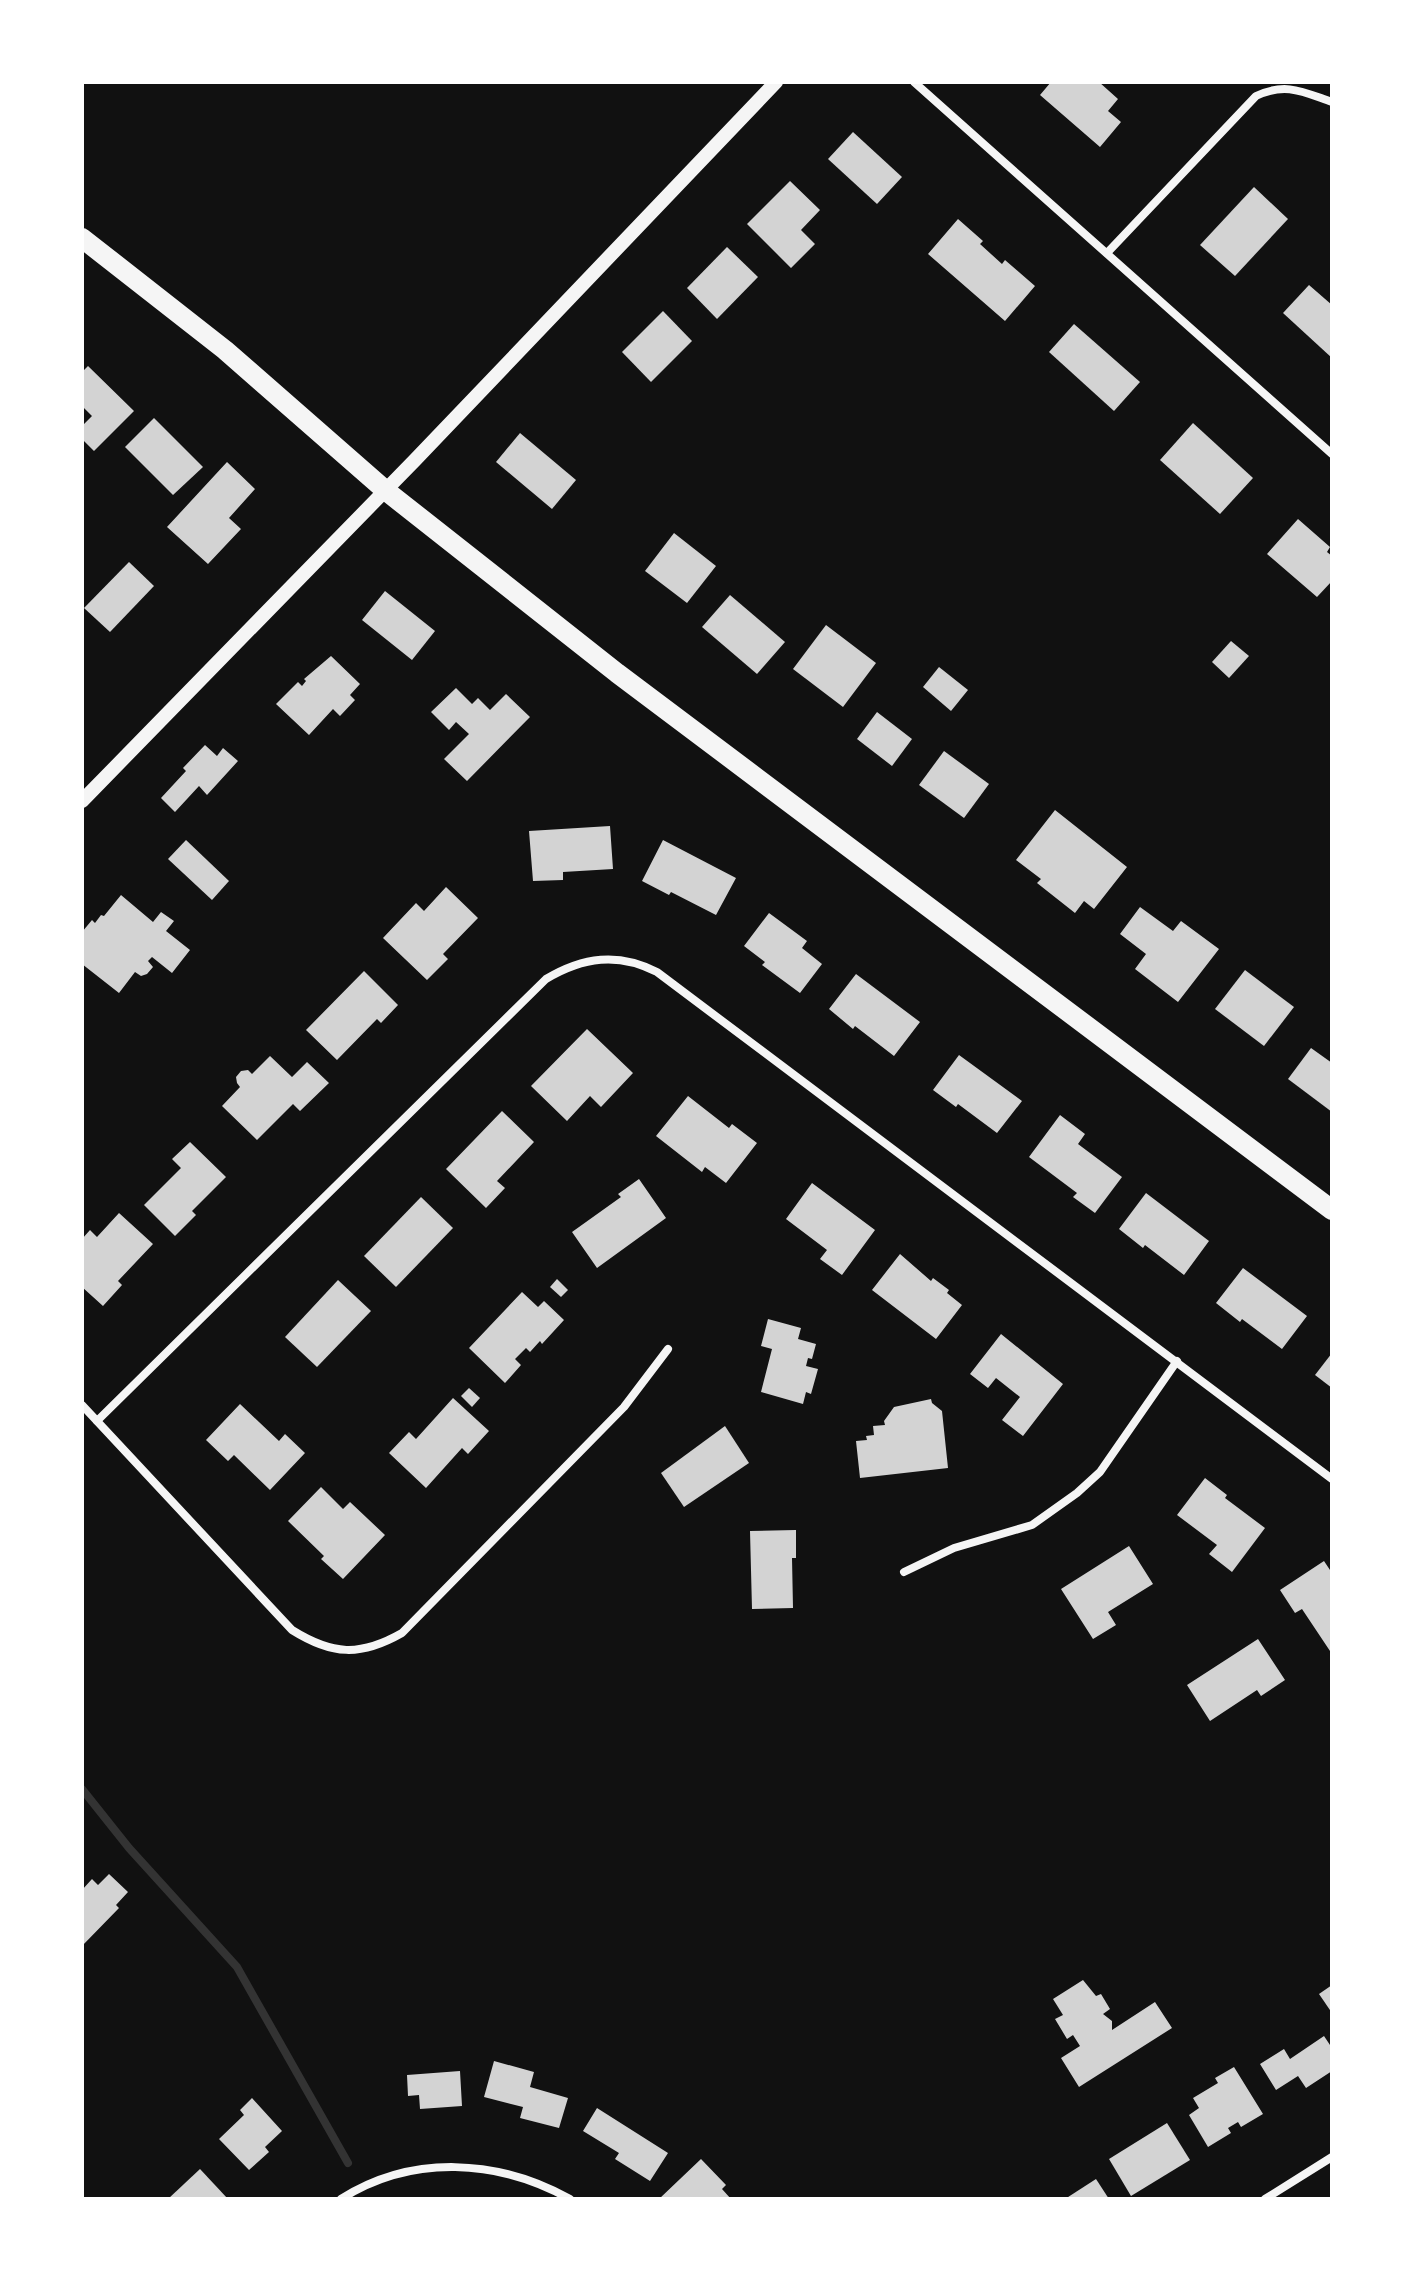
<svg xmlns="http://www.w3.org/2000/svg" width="1414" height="2281" font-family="'Varela Round',sans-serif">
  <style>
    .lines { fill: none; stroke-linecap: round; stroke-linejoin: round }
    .stream { stroke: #333; stroke-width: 8 }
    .building { fill: #d3d3d3 }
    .minor { stroke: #f5f5f5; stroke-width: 8 }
    .tertiary { stroke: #f5f5f5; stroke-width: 14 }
    .primary { stroke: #f5f5f5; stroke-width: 20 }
  </style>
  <rect width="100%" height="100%" fill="#111"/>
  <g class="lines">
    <polyline class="stream" points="82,1789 129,1848 237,1967 348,2163"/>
  </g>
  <g class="building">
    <polygon points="1051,82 1099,82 1118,99 1108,111 1121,122 1100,147 1040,95"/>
    <polygon points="853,132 902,177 877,204 828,159"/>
    <polygon points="790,181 820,210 801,230 815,244 791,268 747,224"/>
    <polygon points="1254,187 1288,219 1235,276 1200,245"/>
    <polygon points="958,219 983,241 980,244 1002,264 1005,260 1035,286 1005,321 928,254"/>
    <polygon points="727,247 758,277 717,319 687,288"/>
    <polygon points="1309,285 1332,305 1332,358 1283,313"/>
    <polygon points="663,311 692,341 651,382 622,352"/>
    <polygon points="1074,324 1140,382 1114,411 1049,352"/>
    <polygon points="88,366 134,411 94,451 82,439 82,426 92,416 82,406 82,372"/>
    <polygon points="154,418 203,467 173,495 125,447"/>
    <polygon points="1193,423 1253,478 1220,514 1160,460"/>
    <polygon points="520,433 576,480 552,509 496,462"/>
    <polygon points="227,462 255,489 229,518 241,529 208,564 167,527"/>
    <polygon points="1298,519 1330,547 1327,552 1332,556 1332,581 1317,597 1267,554"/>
    <polygon points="674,533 716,566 687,603 645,571"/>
    <polygon points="129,562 154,586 110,632 84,608"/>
    <polygon points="385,591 435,631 412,660 362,620"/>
    <polygon points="730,595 785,642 757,674 702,627"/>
    <polygon points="826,625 876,663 843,707 793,669"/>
    <polygon points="1231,641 1249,656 1229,678 1212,662"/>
    <polygon points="331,656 360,684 350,695 355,700 340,716 333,709 309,735 276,704 298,682 302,686 306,681 304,679"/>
    <polygon points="939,667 968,690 951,711 923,687"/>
    <polygon points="456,688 472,704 478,698 490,710 506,694 530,717 467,781 444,759 469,734 456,722 449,730 431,712"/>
    <polygon points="877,712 912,739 892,766 857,739"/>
    <polygon points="205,745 217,756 223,748 238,761 207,795 199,786 175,812 161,798 186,771 183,768"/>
    <polygon points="944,751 989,784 964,818 919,785"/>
    <polygon points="1055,810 1127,867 1094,909 1084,901 1075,913 1037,883 1041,879 1016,860"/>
    <polygon points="610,826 613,869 563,872 563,880 533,881 529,831"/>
    <polygon points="186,840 229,881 212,900 168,859"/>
    <polygon points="663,840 736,878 716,915 671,892 669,895 642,881"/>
    <polygon points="446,887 478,918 443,954 448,959 427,980 383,938 416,903 424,911"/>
    <polygon points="121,895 153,922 161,912 174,921 166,931 190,950 172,973 152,957 148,961 153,967 147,974 141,976 135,972 119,993 82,964 82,932 92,920 95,923 101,915 104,916"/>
    <polygon points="1140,907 1173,931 1181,921 1219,949 1178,1002 1135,969 1146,954 1120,934"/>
    <polygon points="769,913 807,941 802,948 822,964 800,993 762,965 765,962 744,946"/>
    <polygon points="1245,970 1294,1007 1264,1046 1215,1009"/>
    <polygon points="364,971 398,1005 381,1023 377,1019 337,1060 306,1030"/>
    <polygon points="856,974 920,1022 894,1056 855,1026 853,1029 829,1009"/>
    <polygon points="587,1029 633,1073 601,1107 590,1096 567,1121 531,1086"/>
    <polygon points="1311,1048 1332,1063 1332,1112 1288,1079"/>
    <polygon points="959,1055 1022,1101 997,1133 958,1104 956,1107 933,1090"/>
    <polygon points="270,1056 292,1077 307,1062 329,1083 300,1111 293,1104 257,1140 222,1106 240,1087 237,1083 236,1077 241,1071 248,1070 252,1074"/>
    <polygon points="688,1096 729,1128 732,1124 757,1143 726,1183 705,1167 702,1172 656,1136"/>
    <polygon points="502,1111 534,1142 497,1181 505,1188 486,1208 446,1169"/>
    <polygon points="1060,1115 1085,1134 1078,1144 1122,1177 1095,1213 1073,1197 1077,1193 1029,1157"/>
    <polygon points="190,1142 226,1177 192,1211 196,1215 175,1236 144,1205 181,1168 172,1159"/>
    <polygon points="639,1179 666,1218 597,1268 572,1232 621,1197 618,1194"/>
    <polygon points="812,1183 875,1230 842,1275 820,1259 827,1250 786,1219"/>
    <polygon points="1146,1193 1209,1241 1184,1275 1145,1245 1143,1248 1119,1229"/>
    <polygon points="421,1197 453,1228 396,1287 364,1256"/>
    <polygon points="119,1213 153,1244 118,1281 122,1285 103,1306 82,1287 82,1239 90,1230 97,1237"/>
    <polygon points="900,1254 931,1281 933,1278 949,1290 947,1293 962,1305 936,1339 872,1290"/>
    <polygon points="1243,1268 1307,1316 1282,1349 1242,1319 1240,1322 1216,1303"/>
    <polygon points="557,1279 568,1290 561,1297 550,1287"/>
    <polygon points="338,1280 371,1311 317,1367 285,1337"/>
    <polygon points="522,1292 538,1307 544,1301 564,1320 542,1344 540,1341 530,1352 526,1348 515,1359 521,1365 505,1383 469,1348"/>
    <polygon points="768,1319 801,1328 798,1339 816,1344 812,1359 808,1358 806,1366 818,1369 811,1394 806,1392 803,1404 761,1392 772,1349 761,1346"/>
    <polygon points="1001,1334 1063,1384 1023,1436 1002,1420 1020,1397 996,1378 988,1388 970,1374"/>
    <polygon points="1332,1353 1332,1388 1315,1375"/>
    <polygon points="469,1388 480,1398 472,1407 461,1396"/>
    <polygon points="453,1398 489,1431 468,1454 462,1448 426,1488 389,1453 409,1432 416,1439"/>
    <polygon points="931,1399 932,1403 942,1411 948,1468 860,1478 856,1441 867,1440 866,1436 874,1435 873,1426 885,1425 884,1421 894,1407"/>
    <polygon points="240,1404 279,1441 285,1434 305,1453 270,1490 234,1455 228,1461 206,1440"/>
    <polygon points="725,1426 749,1463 684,1507 661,1473"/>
    <polygon points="1205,1478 1227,1495 1225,1498 1265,1528 1232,1572 1209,1554 1217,1545 1177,1515"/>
    <polygon points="321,1487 343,1509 350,1502 385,1535 343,1579 321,1559 324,1556 288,1521"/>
    <polygon points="796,1530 796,1558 792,1558 793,1608 752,1609 750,1531"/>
    <polygon points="1129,1546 1153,1584 1108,1612 1116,1625 1093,1639 1061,1589"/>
    <polygon points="1324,1561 1332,1573 1332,1654 1302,1609 1295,1613 1280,1590"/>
    <polygon points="1258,1639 1285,1680 1261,1696 1257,1690 1210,1721 1187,1685"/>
    <polygon points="109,1874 128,1892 116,1905 119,1908 82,1946 82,1890 92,1879 98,1885"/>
    <polygon points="1083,1980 1096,1996 1101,1994 1110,2009 1103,2014 1112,2021 1112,2030 1155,2002 1172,2028 1079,2087 1061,2058 1080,2046 1073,2035 1067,2039 1055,2019 1063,2015 1053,1999"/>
    <polygon points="1332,1985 1332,2013 1319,1994"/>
    <polygon points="1324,2036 1332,2048 1332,2071 1306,2088 1298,2076 1276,2090 1260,2064 1284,2049 1290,2059"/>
    <polygon points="494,2061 534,2072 530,2087 568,2098 559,2128 520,2118 523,2107 484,2097"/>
    <polygon points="1234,2067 1263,2114 1241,2127 1238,2122 1228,2128 1231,2133 1208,2147 1189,2115 1199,2108 1193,2098 1218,2083 1215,2078"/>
    <polygon points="460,2071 462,2106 420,2109 419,2095 408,2096 407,2075"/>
    <polygon points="252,2098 282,2131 265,2147 269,2152 249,2170 219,2139 244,2115 240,2110"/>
    <polygon points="597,2108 668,2153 650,2181 615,2159 619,2153 583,2131"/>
    <polygon points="1167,2123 1190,2160 1131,2196 1109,2159"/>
    <polygon points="701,2159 726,2185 722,2189 731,2199 659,2199"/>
    <polygon points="200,2169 228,2199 168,2199"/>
    <polygon points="1096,2179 1109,2199 1065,2199"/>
  </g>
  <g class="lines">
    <g class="minor">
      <polyline points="914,82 1332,454"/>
      <path d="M1107 253 1256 96C1286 82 1303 92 1332 102"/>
      <path d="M82 1405 292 1630C332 1655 360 1657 402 1633L624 1407 668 1349"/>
      <path d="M97 1421 546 979C583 957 618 952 657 972L1332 1479"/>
      <polyline points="904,1572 954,1548 1032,1525 1077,1493 1100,1472 1177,1361"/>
      <path d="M341 2199C412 2154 498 2159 570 2199"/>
      <polyline points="1265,2199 1332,2157"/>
    </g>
    <polyline class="tertiary" points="82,801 415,460 776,82"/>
    <polyline class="primary" points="82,238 225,350 385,490 617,673 1332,1210"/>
  </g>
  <rect width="1414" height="2281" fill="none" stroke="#ffffff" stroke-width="168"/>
</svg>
